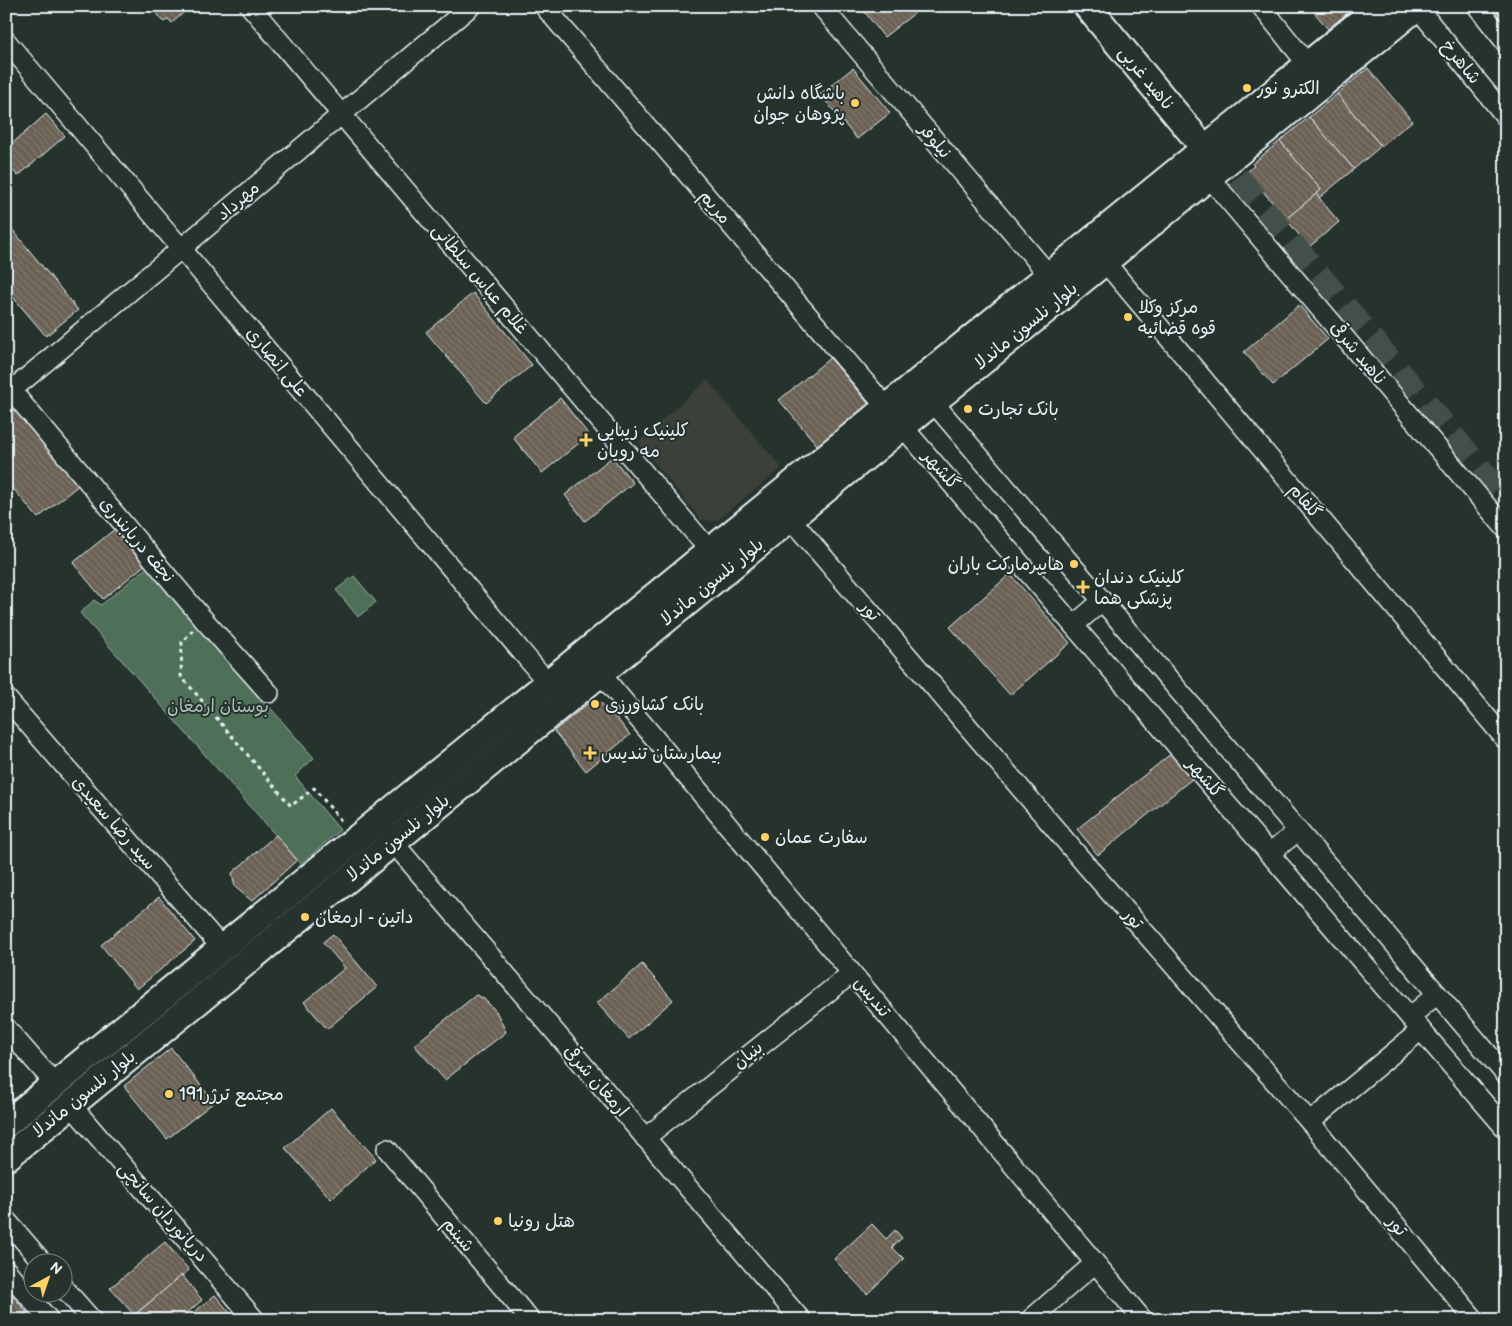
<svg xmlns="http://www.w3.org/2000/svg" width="1512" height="1326" font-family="'Balsamiq Sans','Playpen Sans Arabic',sans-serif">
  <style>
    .built { fill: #3a4138 }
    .green { fill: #4f6f59; stroke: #9cb0a8 }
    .building { fill: url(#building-back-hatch); stroke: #e8f1f8 }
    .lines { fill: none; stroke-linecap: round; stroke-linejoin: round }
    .highway-tunnel { stroke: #43504b; stroke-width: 28; stroke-dasharray: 28 14; stroke-linecap: butt }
    .street-casing { stroke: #e8f1f8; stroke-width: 22 }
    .secondary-casing { stroke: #e8f1f8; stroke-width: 30 }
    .path { stroke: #e8f1f8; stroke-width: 3; stroke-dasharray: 4 4; stroke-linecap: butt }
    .street { stroke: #26332d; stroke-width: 19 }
    .secondary { stroke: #26332d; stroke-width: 26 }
    .poi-dot { fill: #ffd166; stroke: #26332d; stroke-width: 2 }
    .labels { text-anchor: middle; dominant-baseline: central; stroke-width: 4; stroke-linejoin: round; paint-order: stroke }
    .street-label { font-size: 18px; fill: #e8f1f8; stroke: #26332d }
    .poi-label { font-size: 18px; fill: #e8f1f8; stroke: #26332d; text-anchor: start }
    .park-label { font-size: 18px; fill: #abbdb8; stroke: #26332d }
  </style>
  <defs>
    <pattern id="building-back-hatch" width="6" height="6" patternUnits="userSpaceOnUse" patternTransform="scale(1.25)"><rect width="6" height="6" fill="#6a6153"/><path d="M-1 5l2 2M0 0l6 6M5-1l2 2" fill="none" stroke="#7f786c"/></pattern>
  </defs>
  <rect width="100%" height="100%" fill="#26332d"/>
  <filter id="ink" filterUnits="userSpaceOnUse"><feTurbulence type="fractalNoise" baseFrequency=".02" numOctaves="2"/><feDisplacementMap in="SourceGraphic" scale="10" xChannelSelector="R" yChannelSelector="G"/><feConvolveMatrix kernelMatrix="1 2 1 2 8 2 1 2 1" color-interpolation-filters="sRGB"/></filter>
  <g filter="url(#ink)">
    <polygon class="built" points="707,380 782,468 716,521 701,520 638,442"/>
    <g class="green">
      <polygon points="150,565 269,700 266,703 314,758 295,776 340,830 301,864 80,613 94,600 101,605"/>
      <polygon points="354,576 376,602 358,617 336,590"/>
    </g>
    <g class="building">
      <polygon points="151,6 191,6 172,23 168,19 164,22"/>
      <polygon points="860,6 918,6 920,9 884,37"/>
      <polygon points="1319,6 1347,6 1351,10 1328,29 1314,12"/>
      <polygon points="853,68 890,113 857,139 820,94"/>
      <polygon points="1368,68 1412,121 1381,146 1337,94"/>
      <polygon points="1337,94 1381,146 1354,169 1309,117"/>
      <polygon points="46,114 65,136 18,176 6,162 6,149"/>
      <polygon points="1309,117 1354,169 1319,198 1316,194 1321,190 1280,141"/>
      <polygon points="1280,141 1321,190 1286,219 1247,172 1254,166 1252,164"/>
      <polygon points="1316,194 1339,222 1309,247 1286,219"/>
      <polygon points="7,223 78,310 46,336 6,289"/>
      <polygon points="473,293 532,365 486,403 426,332"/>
      <polygon points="1299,305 1328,339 1273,385 1244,352"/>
      <polygon points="830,358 873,409 823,452 779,400"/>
      <polygon points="560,398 589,435 542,473 515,440 514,436"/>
      <polygon points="16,405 80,484 38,518 6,480 6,413"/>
      <polygon points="612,457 633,483 585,521 565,495"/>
      <polygon points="116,528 146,564 103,599 73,563"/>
      <polygon points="1010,574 1070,643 1010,695 950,627"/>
      <polygon points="591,701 600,702 619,721 630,735 586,771 554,731"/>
      <polygon points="1177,749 1198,774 1098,855 1077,829"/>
      <polygon points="276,835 297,860 252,901 235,887 232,873"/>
      <polygon points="159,897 195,941 137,989 101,945"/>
      <polygon points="333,934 377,987 327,1029 304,1002 345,968 323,942"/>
      <polygon points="642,964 673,1000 629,1039 597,1003"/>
      <polygon points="476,995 483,998 496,1011 506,1032 445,1080 414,1045"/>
      <polygon points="171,1048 214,1102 167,1139 124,1086"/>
      <polygon points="331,1108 376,1159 331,1199 285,1148"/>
      <polygon points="872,1224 886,1239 895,1230 902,1238 892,1247 904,1259 867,1294 834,1259"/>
      <polygon points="165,1242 189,1270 134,1315 110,1288"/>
      <polygon points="182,1275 202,1300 179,1320 143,1320 137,1313"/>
      <polygon points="6,1287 27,1313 18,1320 6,1320"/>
      <polygon points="215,1295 236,1320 185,1320"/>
    </g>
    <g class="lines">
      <g class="highway-tunnel">
        <polyline points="1502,6 1506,11"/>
        <polyline points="1209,146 1506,503"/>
      </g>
      <defs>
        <g id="street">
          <polyline points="250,6 710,551"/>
          <polyline points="544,6 887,408"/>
          <polyline points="821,6 1049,275"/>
          <polyline points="1261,6 1308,65"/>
          <polyline points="1477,6 1506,43"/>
          <polyline points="1417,7 1506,117"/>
          <polyline points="6,41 548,683"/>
          <polyline points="1209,177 1506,529"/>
          <polyline points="1105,262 1506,740"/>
          <polyline points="6,384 204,620 269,693"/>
          <polyline points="6,395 471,6"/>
          <polyline points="933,402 1506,1075"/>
          <polyline points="903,427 1506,1129"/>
          <polyline points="790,518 1086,865 1310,1122 1475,1320"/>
          <polyline points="1074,625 1102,601"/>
          <polyline points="600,673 1143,1320"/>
          <polyline points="6,698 222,948"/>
          <polyline points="386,834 801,1320"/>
          <polyline points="1269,854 1298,831"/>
          <polyline points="1410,1017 1437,994"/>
          <polyline points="6,1028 55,1084"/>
          <polyline points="71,1105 255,1320"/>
          <polyline points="1310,1122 1421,1030"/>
          <polyline points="645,1138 852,973"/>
          <polyline points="387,1149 530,1320"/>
          <polyline points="6,1220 44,1264"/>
          <polyline points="6,1270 49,1320"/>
          <polyline points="62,1286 92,1320"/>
          <polyline points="1030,1320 1095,1263"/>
        </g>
        <g id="secondary">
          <polyline points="1087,6 1205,149"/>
          <polyline points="6,1124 1380,6"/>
          <polyline points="6,1158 1418,6"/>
        </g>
      </defs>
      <use href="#street" class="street-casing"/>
      <use href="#secondary" class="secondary-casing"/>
      <polyline class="path" points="193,630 182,642 181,676 291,806 314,788 343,823"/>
      <use href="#street" class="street"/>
      <use href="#secondary" class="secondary"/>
    </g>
  </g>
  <g class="poi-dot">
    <circle cx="1247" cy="88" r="5"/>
    <circle cx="855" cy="103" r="5"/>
    <circle cx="1128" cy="317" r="5"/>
    <circle cx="968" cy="409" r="5"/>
    <path d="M583.5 432.5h5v5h5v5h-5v5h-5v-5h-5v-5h5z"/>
    <circle cx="1074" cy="564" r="5"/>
    <path d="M1080.5 579.5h5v5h5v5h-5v5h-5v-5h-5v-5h5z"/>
    <circle cx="595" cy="704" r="5"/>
    <path d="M587.5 745.5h5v5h5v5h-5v5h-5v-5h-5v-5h5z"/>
    <circle cx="765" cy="837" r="5"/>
    <circle cx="305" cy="917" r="5"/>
    <circle cx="169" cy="1094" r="5"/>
    <circle cx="498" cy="1221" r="5"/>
  </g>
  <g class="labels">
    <g class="street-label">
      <text transform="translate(1461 62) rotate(51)">شاهرخ</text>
      <text transform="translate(1146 78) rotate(51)">ناهید غربی</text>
      <text transform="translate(935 141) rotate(50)">نیلوفر</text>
      <text transform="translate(238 201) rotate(-40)">مهرداد</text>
      <text transform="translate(715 207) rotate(50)">مریم</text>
      <text transform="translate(480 279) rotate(50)">غلام عباس سلطانی</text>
      <text transform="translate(1026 326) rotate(-39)">بلوار نلسون ماندلا</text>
      <text transform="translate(1358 353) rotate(50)">ناهید شرقی</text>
      <text transform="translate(277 362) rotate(50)">علی انصاری</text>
      <text transform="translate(941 470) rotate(49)">گلشهر</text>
      <text transform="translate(1305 501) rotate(50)">گلفام</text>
      <text transform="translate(137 540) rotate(50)">نجف دریابندری</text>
      <text transform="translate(712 582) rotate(-39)">بلوار نلسون ماندلا</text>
      <text transform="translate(870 611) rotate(49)">تور</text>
      <text transform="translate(1205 778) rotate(50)">گلشهر</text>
      <text transform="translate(114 823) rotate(49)">سید رضا سعیدی</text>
      <text transform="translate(398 838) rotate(-39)">بلوار نلسون ماندلا</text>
      <text transform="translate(1133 919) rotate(49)">تور</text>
      <text transform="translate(872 997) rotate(50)">تندیس</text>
      <text transform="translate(748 1055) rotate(-38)">بنیان</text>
      <text transform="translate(596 1081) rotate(49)">ارمغان شرقی</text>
      <text transform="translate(84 1094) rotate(-39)">بلوار نلسون ماندلا</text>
      <text transform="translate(163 1212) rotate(49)">دریانوردان سانچی</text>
      <text transform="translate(1397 1226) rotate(50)">تور</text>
      <text transform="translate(458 1235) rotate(50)">شبنم</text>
    </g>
    <g class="poi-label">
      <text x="1257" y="88">الكترو نور</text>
      <text x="845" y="93" text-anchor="end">باشگاه دانش<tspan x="845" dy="21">پژوهان جوان</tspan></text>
      <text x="1138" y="307">مرکز وکلا<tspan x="1138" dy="21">قوه قضائیه</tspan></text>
      <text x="978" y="409">بانک تجارت</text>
      <text x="597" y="430">کلینیک زیبایی<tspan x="597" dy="21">مه رویان</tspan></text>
      <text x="1064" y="564" text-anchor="end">هایپرمارکت باران</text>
      <text x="1094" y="577">کلینیک دندان<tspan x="1094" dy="21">پزشکی هما</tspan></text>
      <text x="605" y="704">بانک کشاورزی</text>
      <text x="601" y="753">بیمارستان تندیس</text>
      <text x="775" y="837">سفارت عمان</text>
      <text x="315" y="917">داتین - ارمغان</text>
      <text x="179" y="1094">مجتمع ترژر191</text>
      <text x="508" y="1221">هتل رونیا</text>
    </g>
    <g class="park-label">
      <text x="218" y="706">بوستان ارمغان</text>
    </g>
  </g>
  <rect width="1512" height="1326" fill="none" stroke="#26332d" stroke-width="25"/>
  <rect x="12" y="12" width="1487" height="1301" fill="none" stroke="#e8f1f8" stroke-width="2" filter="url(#ink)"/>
  <g transform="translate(48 1278) rotate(40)"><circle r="24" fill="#26332d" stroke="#747f7e"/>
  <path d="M0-4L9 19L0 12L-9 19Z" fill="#ffd166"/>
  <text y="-8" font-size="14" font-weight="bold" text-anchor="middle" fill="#e8f1f8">N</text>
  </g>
</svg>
